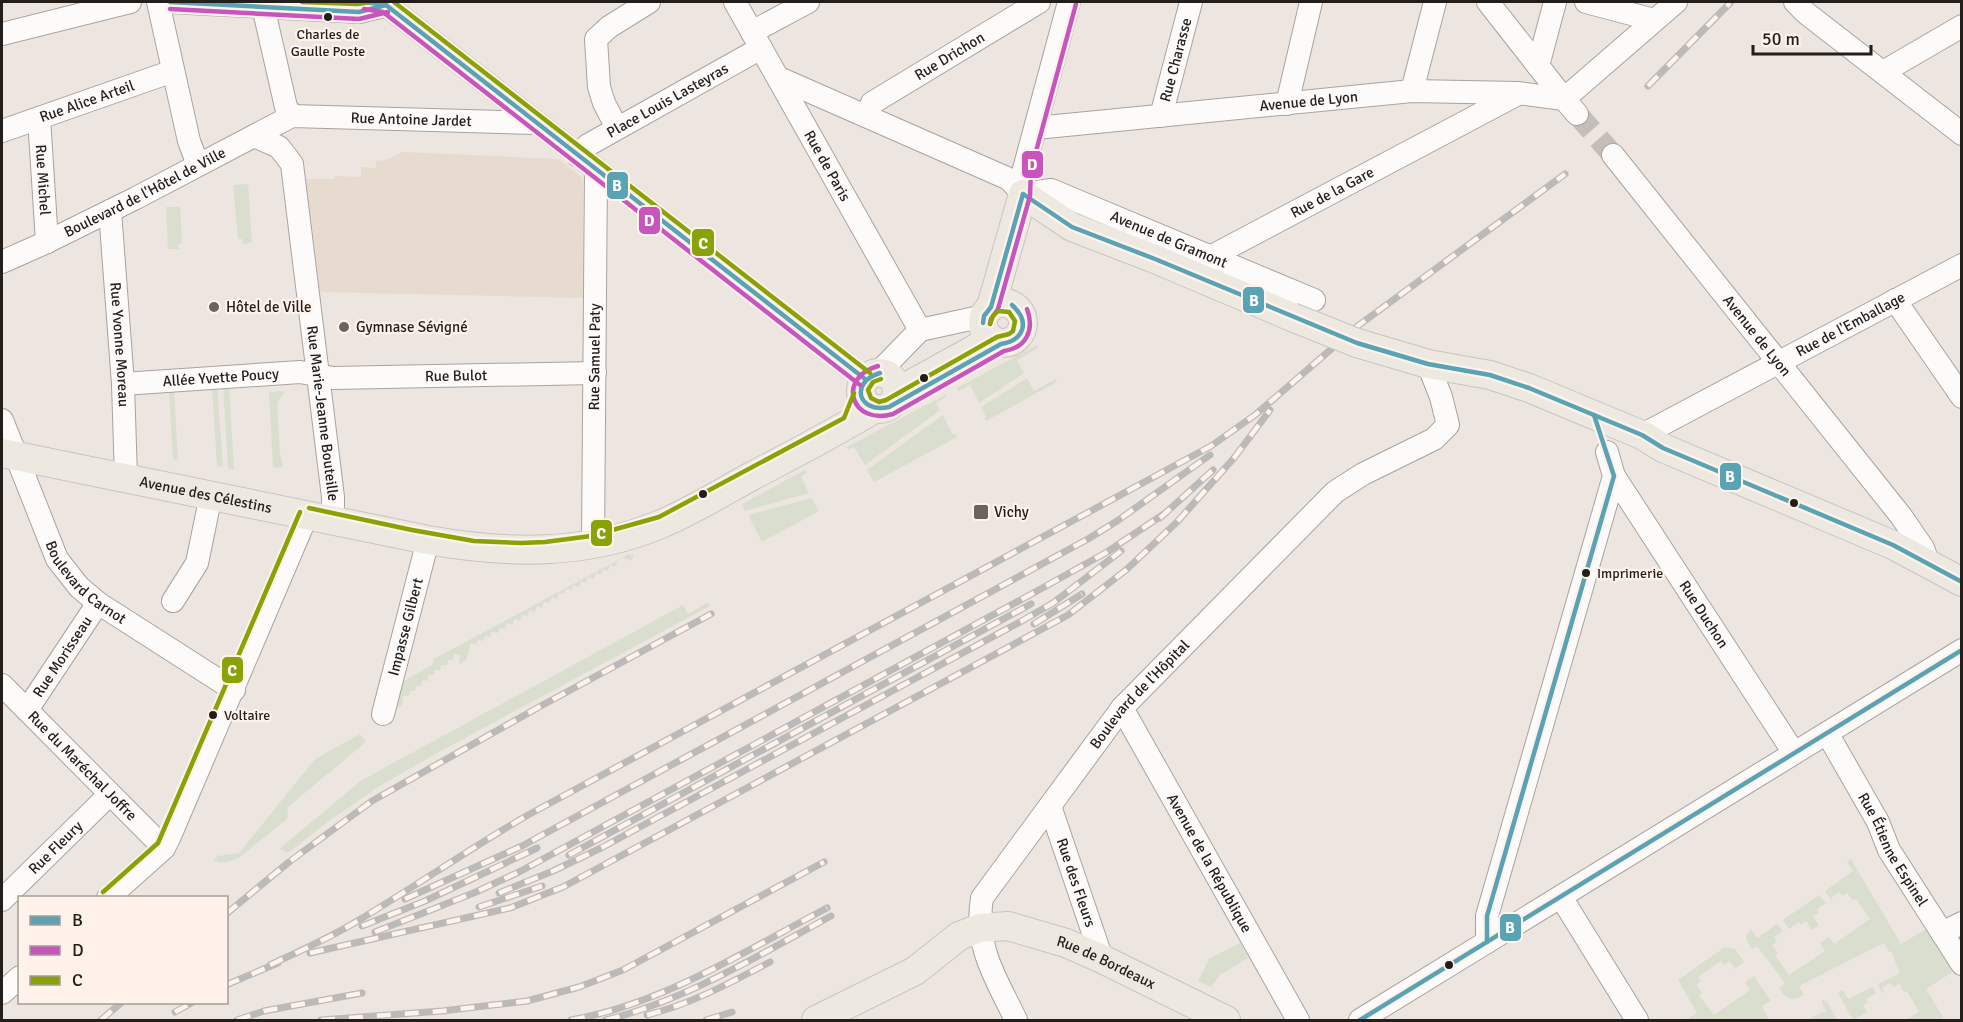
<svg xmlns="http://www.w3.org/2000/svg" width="1963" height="1022" font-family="Signika,sans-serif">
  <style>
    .education { fill: #e7dbcf }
    .green { fill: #dadecf }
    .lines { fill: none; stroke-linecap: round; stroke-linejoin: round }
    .minor-tunnel { stroke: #c5bdb8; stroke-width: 22; stroke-dasharray: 22 11; stroke-linecap: butt }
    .minor-casing { stroke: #a9a39f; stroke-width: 24 }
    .major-casing { stroke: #c8c4c2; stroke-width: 30 }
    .minor { stroke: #fcfbfa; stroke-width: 22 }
    .major { stroke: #eee9e0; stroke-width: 28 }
    .rail-casing { stroke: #bcbab8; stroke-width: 7 }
    .rail { stroke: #fef2ea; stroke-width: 4.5; stroke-dasharray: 14; stroke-linecap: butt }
    .major-bridge-casing { stroke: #c8c4c2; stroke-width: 30; stroke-linecap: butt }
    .major-bridge { stroke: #eee9e0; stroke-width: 28 }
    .bus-1-casing { stroke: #fef2ea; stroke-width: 9 }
    .bus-2-casing { stroke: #fef2ea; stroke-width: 9 }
    .bus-3-casing { stroke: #fef2ea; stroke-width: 9 }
    .bus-1 { stroke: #59a3b4; stroke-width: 4.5 }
    .bus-2 { stroke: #c855be; stroke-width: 4.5 }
    .bus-3 { stroke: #89a206; stroke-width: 4.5 }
    .bus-dot { fill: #231e1a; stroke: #fef2ea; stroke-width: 2 }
    .poi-dot { fill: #6a645f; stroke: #fef2ea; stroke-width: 2 }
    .labels { text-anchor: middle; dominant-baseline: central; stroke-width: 4.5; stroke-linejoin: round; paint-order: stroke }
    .bus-label { font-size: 14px; fill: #231e1a; stroke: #fef2ea; text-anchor: start }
    .street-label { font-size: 15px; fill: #231e1a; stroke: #fef2ea }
    .poi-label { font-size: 15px; fill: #231e1a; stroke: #fef2ea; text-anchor: start }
    .line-badge { stroke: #fef2ea; stroke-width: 2 }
    .badge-label { font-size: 16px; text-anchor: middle; font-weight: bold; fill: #fff }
  </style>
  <rect width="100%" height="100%" fill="#ede5e0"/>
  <polygon class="education" points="403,152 559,159 580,176 583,184 583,298 320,292 306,179 334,179 334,176 361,177 361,167 376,168 376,160 383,161"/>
  <g class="green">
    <polygon points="248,184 252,243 243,244 242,239 238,239 233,185"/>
    <polygon points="166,207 180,207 182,243 178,244 179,249 168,249"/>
    <polygon points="1037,345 1038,348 1017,360 1024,373 979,403 970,385 959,391 957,388"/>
    <polygon points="1027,378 1034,391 1056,379 1057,382 986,421 984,418 986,417 981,407"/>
    <polygon points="217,384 223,467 217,466 212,387"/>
    <polygon points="223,384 229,385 234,470 228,468"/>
    <polygon points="169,390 174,390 178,460 173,459"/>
    <polygon points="285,391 277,403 280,453 283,467 273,468 269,392"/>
    <polygon points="945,395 946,397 936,403 940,410 865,465 854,447 849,450 847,447"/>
    <polygon points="943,415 953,435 955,434 957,437 874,482 867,470"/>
    <polygon points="805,470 807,473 801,477 809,493 745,511 742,504"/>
    <polygon points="812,498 819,511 762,542 748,515"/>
    <polygon points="629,554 630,556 634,554 632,561 623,558 617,561 615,567 610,565 608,571 603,569 601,575 596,573 594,579 588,577 586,583 581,581 579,587 573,585 572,590 566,589 564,594 559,593 557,599 552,597 550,603 544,602 542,608 537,606 535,612 529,610 528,616 522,615 520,620 514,619 513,625 507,623 505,629 500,628 498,633 492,632 490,637 485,636 483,641 478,640 476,645 471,643 466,660 459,665 460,655 454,654 453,660 448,660 447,665 441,665 440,670 435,670 434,675 428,675 428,681 422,680 421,686 416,686 415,691 410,691 409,696 403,696 402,707 395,706 399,684 433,664 434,659"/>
    <polygon points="707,603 710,606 439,752 383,784 333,818 288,853 279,849 362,780 683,605 688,614"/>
    <path d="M360 734 366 742 288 807 287 819 240 857C232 861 221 865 213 860L218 856 239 853 315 759Z"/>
    <path d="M1851 859 1901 944 1928 928 1954 971 1926 989 1943 1017 1937 1020H1905L1919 1012 1907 991 1904 992 1899 984 1893 987 1890 983 1882 988 1884 992 1882 993 1878 984 1900 973 1891 951 1889 952 1884 943 1799 986 1804 995C1791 1002 1787 999 1779 988L1785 983 1757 946 1752 949 1748 943 1746 936 1751 929 1757 938 1777 924 1783 931 1774 937 1777 942 1772 945 1778 953 1775 955 1789 975 1825 951 1820 943 1829 937 1834 944 1870 919 1856 899 1853 900 1847 893 1842 896 1839 892 1831 898 1833 902 1825 891 1853 871 1847 862Z"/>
    <polygon points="1819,895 1826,903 1817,909 1819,912 1813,916 1819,926 1812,930 1806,921 1801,925 1799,922 1789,929 1783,920"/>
    <polygon points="1240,943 1248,958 1220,975 1211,987 1198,981 1209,959"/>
    <polygon points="1725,947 1735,949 1744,962 1735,969 1730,961 1724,965 1721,961 1698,977 1701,981 1696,985 1702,993 1699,995 1714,1015 1750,990 1745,982 1754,976 1771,1001 1762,1006 1769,1020 1686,1020 1697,1013 1678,980"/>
    <polygon points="1873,987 1876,993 1866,999 1868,1002 1863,1005 1867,1012 1853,1020 1838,993 1843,990 1848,999"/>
    <polygon points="1823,1000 1827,1002 1837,1020 1806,1020 1826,1011 1821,1001"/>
  </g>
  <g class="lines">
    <polyline class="minor-tunnel" points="1577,114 1613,155"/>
    <defs>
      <g id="minor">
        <polyline points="158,2 189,141 198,165"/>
        <polyline points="170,2 359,12 384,6"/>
        <polyline points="262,2 286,107 292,116"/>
        <polyline points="365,2 386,5 865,379"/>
        <path id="s1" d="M735 2 920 330"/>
        <polyline points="1488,2 1564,99 1676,2"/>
        <polyline points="1586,2 1654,20"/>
        <polyline points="1795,2 1806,13 1962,134"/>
        <polyline points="752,32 808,2"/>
        <polyline points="2,34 130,2"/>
        <polyline points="1538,66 1555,2"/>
        <polyline points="1883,72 1962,26"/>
        <polyline points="779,78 1009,179 1023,194"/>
        <polyline points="1412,91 1435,2"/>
        <polyline points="1287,104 1311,2"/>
        <path id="s2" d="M866 116 872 103 1039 2"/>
        <path id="s3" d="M1161 116 1191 2"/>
        <path id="s4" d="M39 118 47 242"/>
        <polyline points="617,128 604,103 599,87 596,39 609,27 649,2"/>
        <path id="s5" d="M1036 128 1412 91 1518 93 1564 99 1577 114"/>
        <path id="s6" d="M2 131 173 71"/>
        <path id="s7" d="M254 136 279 147 292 164 333 497V506L329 520"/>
        <path id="s8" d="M1613 155 1901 516 1923 548 1929 565"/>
        <path id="s9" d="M578 156 588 145 761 48"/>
        <path id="s10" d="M1023 194 1051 190 1314 300"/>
        <polyline points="1023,194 1024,169 1069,2"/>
        <path id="s11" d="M110 211 123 384 126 478"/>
        <path id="s12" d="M1212 256 1516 95"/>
        <path id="s13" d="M2 262 47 242 136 198 292 116 536 123"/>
        <polyline points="1895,300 1962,397"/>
        <polyline points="879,372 920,330 984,316"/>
        <path id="s14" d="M123 384 300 372 333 378 595 373"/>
        <path id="s15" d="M2 420 57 559 79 587 98 603 234 690"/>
        <path id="s16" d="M1642 435 1962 265"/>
        <path id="s17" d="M1614 476 1794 753"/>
        <path id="s18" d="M593 543 596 169"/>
        <polyline points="173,601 197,563 211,495"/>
        <path id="s19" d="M2 685 164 848"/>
        <path id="s20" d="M1122 708 1298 1020"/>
        <path id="s21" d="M27 710 98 603"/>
        <path id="s22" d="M383 714 428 540"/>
        <path id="s23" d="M1827 733 1878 822 1889 850 1962 964"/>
        <path id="s24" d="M1050 806 1102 959"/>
        <polyline points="1561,897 1637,1020"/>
        <polyline points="108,898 164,848 170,836 307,515"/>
        <path id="s25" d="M2 900 110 794"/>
        <polyline points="1942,933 1962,923"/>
        <polyline points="1487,942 1487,916 1614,476 1607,452"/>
        <polyline points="2,993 20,977"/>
        <path id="s26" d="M1016 1020C996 978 974 947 982 898L1122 708 1335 492 1363 474 1434 439 1448 425 1441 397 1428 364"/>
        <polyline points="1360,1020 1962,650"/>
      </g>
      <g id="major">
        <polyline points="1023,194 1072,227 1155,259 1292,317"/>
        <circle cx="1003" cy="323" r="20"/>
        <polyline points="991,307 1023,194"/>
        <polyline points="1357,343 1428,364 1490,375 1529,388 1642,435 1663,448 1893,545 1962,582"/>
        <circle cx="879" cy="391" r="18"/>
        <polyline points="897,392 991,340"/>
        <path id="s27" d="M2 453 428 540C507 554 585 556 661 524 692 511 721 493 750 477 792 455 833 434 874 409"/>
        <path id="s28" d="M816 1020 915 971 959 936 980 928 1008 926 1066 943 1102 959 1226 1020"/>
      </g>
    </defs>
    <use href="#minor" class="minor-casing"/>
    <use href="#major" class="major-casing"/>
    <use href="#minor" class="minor"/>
    <use href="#major" class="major"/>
    <defs>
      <g id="rail">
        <polyline points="1648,86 1730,3"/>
        <polyline points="1160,518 1213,470"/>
        <polyline points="1034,624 1082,594"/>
        <polyline points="569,855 1031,604"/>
        <polyline points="499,893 553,871 601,848 1020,622 1053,603 1121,551"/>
        <polyline points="405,899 522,846 1088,539 1117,521 1210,455"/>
        <polyline points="479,907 542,886"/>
        <polyline points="226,914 289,862 372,801 539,707 711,614"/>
        <polyline points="362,926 425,901 537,848"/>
        <polyline points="375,932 476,892 521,871 1037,591 1107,552 1164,514"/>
        <polyline points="310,953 510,908 563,887 1068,615 1126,570 1177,522 1234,458 1270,410"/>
        <path d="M270 965C302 950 334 936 364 917 419 884 472 847 528 815L1211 446 1255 415 1359 325 1565 174"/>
        <polyline points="226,985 278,963"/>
        <polyline points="175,1012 193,1002"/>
        <path d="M647 1015C691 1004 730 983 770 962"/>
        <polyline points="101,1020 122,1002"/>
        <polyline points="237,1020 264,1011 362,993"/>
        <polyline points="321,1020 442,1011 527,1001 579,987 623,970 824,862"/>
        <path d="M571 1020C663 1004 745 951 827 908"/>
        <path d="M606 1020C686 1000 759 955 831 916"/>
        <polyline points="706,1020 732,1012"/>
      </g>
    </defs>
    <use href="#rail" class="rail-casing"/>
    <use href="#rail" class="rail"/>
    <defs>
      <polyline id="major-bridge" points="1292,317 1357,343"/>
    </defs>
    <use href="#major-bridge" class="major-bridge-casing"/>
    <use href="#major-bridge" class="major-bridge"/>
    <defs>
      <g id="bus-1">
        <polyline points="170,2 359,12 386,5"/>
        <polyline points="365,2 386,5 865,379"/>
        <polyline points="1023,194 1072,227 1155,259 1357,343 1428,364 1490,375 1529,388 1642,435 1663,448 1893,545 1962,582"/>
        <polyline points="983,323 984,316 991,307 1023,194"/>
        <path d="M880 373C849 382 858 414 889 407L1001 344C1025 340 1030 321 1012 305"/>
        <polyline points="1487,942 1487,916 1614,476 1594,415"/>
        <polyline points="1360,1020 1962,650"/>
      </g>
      <g id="bus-2">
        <polyline points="170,9 359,19 388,12"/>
        <polyline points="364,9 383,12 860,385"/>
        <polyline points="990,324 991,319 998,309 1030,196 1031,170 1076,4"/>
        <path d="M878 366C836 378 851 426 893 414L1004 351C1026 348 1035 330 1027 309"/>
      </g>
      <g id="bus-3">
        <polyline points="302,2 358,4 370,2"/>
        <polyline points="394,2 870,373"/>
        <polyline points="881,379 873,382 868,390 871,398 879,402 886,400 997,337 1009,334 1013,331 1015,321 1009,312 998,311 993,316 990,324"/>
        <polyline points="309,508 412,530 474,541 521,543 545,542 591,536 659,517 844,418 854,393"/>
        <polyline points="103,892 158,843 300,512"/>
      </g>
    </defs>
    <use href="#bus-1" class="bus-1-casing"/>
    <use href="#bus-2" class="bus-2-casing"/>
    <use href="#bus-3" class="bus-3-casing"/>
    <use href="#bus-1" class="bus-1"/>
    <use href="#bus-2" class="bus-2"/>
    <use href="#bus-3" class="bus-3"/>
  </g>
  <g class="bus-dot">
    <circle cx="328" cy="17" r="5"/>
    <circle cx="924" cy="378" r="5"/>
    <circle cx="703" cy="494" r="5"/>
    <circle cx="1794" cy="503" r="5"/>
    <circle cx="1586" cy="573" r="5"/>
    <circle cx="213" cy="715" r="5"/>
    <circle cx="1449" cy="965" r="5"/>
  </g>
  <g class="poi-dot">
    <circle cx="214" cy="307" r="6"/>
    <circle cx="344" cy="327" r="6"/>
    <rect x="973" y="504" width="16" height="16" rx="3"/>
  </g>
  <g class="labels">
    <g class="bus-label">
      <text x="328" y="34" text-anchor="middle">Charles de<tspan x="328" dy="17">Gaulle Poste</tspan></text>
      <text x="1597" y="573">Imprimerie</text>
      <text x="224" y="715">Voltaire</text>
    </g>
    <g class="street-label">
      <text stroke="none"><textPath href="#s2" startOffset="105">Rue Drichon</textPath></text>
      <text stroke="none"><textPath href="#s3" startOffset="58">Rue Charasse</textPath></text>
      <text stroke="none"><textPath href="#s9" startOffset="106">Place Louis Lasteyras</textPath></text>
      <text stroke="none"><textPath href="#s6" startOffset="90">Rue Alice Arteil</textPath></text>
      <text stroke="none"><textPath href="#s5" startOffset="274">Avenue de Lyon</textPath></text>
      <text stroke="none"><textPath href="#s13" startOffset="444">Rue Antoine Jardet</textPath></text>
      <text stroke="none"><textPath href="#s1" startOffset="188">Rue de Paris</textPath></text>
      <text stroke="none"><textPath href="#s4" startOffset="62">Rue Michel</textPath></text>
      <text stroke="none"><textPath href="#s13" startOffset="159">Boulevard de l'Hôtel de Ville</textPath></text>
      <text stroke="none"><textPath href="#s12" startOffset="136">Rue de la Gare</textPath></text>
      <text stroke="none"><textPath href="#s10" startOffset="156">Avenue de Gramont</textPath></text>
      <text stroke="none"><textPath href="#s16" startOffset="236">Rue de l'Emballage</textPath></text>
      <text stroke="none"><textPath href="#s8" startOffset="231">Avenue de Lyon</textPath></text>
      <text stroke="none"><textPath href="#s11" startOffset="134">Rue Yvonne Moreau</textPath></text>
      <text stroke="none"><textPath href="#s18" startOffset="186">Rue Samuel Paty</textPath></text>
      <text stroke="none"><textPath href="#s14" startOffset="334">Rue Bulot</textPath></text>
      <text stroke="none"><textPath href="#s14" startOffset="98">Allée Yvette Poucy</textPath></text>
      <text stroke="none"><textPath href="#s7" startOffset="300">Rue Marie-Jeanne Bouteille</textPath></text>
      <text stroke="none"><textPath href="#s27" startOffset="208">Avenue des Célestins</textPath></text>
      <text stroke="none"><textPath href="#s15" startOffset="186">Boulevard Carnot</textPath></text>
      <text stroke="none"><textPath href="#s17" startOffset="165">Rue Duchon</textPath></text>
      <text stroke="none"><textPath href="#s22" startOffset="90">Impasse Gilbert</textPath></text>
      <text stroke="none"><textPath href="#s21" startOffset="64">Rue Morisseau</textPath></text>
      <text stroke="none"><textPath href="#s26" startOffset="387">Boulevard de l'Hôpital</textPath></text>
      <text stroke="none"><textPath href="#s19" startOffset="114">Rue du Maréchal Joffre</textPath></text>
      <text stroke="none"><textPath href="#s25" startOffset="75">Rue Fleury</textPath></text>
      <text stroke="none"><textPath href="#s23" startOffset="134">Rue Étienne Espinel</textPath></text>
      <text stroke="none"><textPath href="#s20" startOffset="178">Avenue de la République</textPath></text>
      <text stroke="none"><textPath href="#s24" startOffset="81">Rue des Fleurs</textPath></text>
      <text stroke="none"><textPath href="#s28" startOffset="322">Rue de Bordeaux</textPath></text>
    </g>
    <g class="poi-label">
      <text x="226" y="307">Hôtel de Ville</text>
      <text x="356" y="327">Gymnase Sévigné</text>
      <text x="994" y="512">Vichy</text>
    </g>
  </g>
  <g class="line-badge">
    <rect x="1021" y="150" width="23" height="29" rx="6" fill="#c855be"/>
    <rect x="606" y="171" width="23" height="29" rx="6" fill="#59a3b4"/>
    <rect x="638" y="206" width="23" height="29" rx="6" fill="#c855be"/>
    <rect x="691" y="228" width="24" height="29" rx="6" fill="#89a206"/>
    <rect x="1242" y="286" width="23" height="28" rx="6" fill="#59a3b4"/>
    <rect x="1719" y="462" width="23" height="29" rx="6" fill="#59a3b4"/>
    <rect x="590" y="519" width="23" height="28" rx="6" fill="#89a206"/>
    <rect x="221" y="656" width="23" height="28" rx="6" fill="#89a206"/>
    <rect x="1499" y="913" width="23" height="29" rx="6" fill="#59a3b4"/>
  </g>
  <g class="badge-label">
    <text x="1032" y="170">D</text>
    <text x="617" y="191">B</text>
    <text x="649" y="226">D</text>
    <text x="703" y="249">C</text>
    <text x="1254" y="306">B</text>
    <text x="1730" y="482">B</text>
    <text x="601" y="539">C</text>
    <text x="232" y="676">C</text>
    <text x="1510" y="933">B</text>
  </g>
  <rect width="1963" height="1022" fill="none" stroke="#231e1a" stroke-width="6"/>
  <rect x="18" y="896" width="210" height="108" fill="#fef2ea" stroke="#a69d97" stroke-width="1.5"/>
  <rect x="30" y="916" width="30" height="9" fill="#59a3b4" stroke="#a69d97" stroke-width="1.5"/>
  <text x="72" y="926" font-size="18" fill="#231e1a">B</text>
  <rect x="30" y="946" width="30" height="9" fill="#c855be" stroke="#a69d97" stroke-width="1.5"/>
  <text x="72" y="956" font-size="18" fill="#231e1a">D</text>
  <rect x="30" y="976" width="30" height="9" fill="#89a206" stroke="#a69d97" stroke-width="1.5"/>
  <text x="72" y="986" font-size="18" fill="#231e1a">C</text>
  <path d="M1753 45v9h118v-9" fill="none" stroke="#231e1a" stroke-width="3"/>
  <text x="1762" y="45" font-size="18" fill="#231e1a" stroke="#fef2ea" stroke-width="4.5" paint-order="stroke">50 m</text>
</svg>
